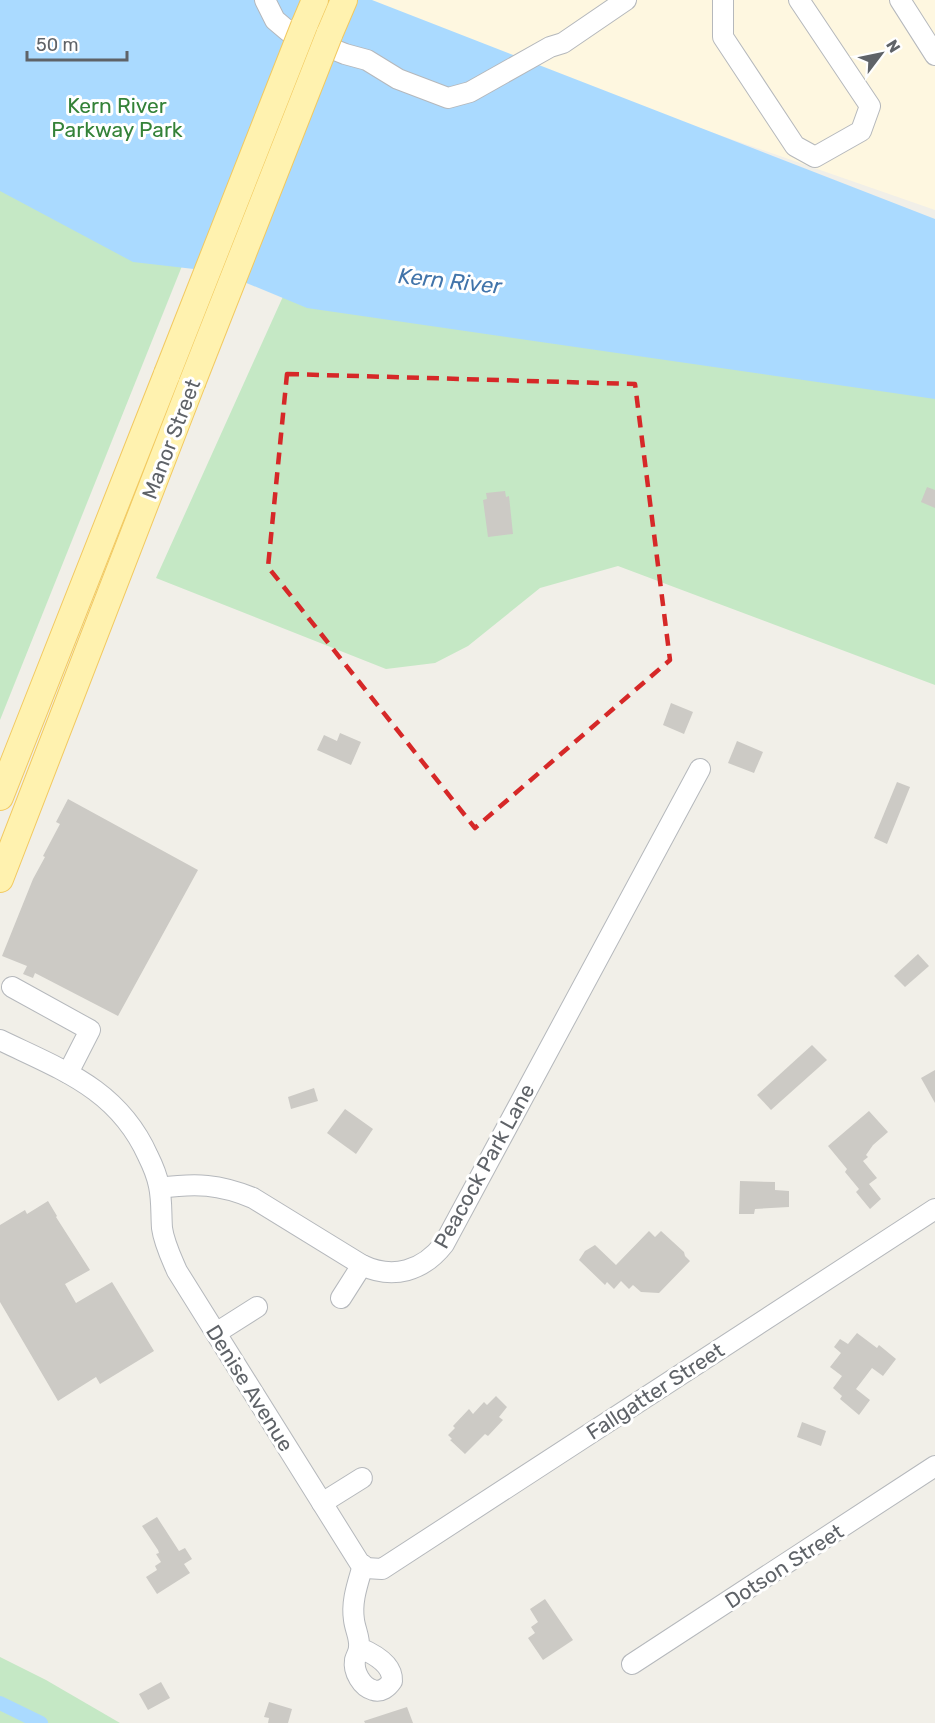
<svg xmlns="http://www.w3.org/2000/svg" width="935" height="1723" font-family="Rubik,sans-serif">
  <style>
    .commercial { fill: #fef7e0 }
    .green { fill: #c5e8c5 }
    .water { fill: #aadaff }
    .lines { fill: none; stroke-linecap: round; stroke-linejoin: round }
    .canal { stroke: #aadaff; stroke-width: 14 }
    .building { fill: #cccac5 }
    .minor-casing { stroke: #b5b8bc; stroke-width: 22 }
    .major-casing { stroke: #f2c960; stroke-width: 28 }
    .minor { stroke: #fff; stroke-width: 20 }
    .major { stroke: #fff2af; stroke-width: 26 }
    .major-bridge-casing { stroke: #f2c960; stroke-width: 28; stroke-linecap: butt }
    .major-bridge { stroke: #fff2af; stroke-width: 26 }
    .marked { fill: none; stroke: #d62828; stroke-width: 4.5; stroke-dasharray: 12 8; stroke-linejoin: round }
    .labels { text-anchor: middle; dominant-baseline: central; stroke-width: 6; stroke-linejoin: round; paint-order: stroke }
    .park-label { font-size: 21px; fill: #348238; stroke: #fff }
    .street-label { font-size: 21px; fill: #5f6368; stroke: #fff }
    .water-label { font-size: 22px; font-style: italic; fill: #4174aa; stroke: #fff }
  </style>
  <rect width="100%" height="100%" fill="#f1efe8"/>
  <polygon class="commercial" points="331,0 935,0 935,210"/>
  <g class="green">
    <polygon points="0,0 271,44 0,720"/>
    <polygon points="373,97 935,279 935,685 618,566 540,588 468,646 435,663 386,669 156,578"/>
    <polygon points="0,1657 46,1680 120,1723 0,1723"/>
  </g>
  <polygon class="water" points="0,0 372,0 935,219 935,399 307,308 220,272 133,262 0,191"/>
  <g class="lines">
    <polyline class="canal" points="0,1703 41,1723"/>
  </g>
  <g class="building">
    <polygon points="927,487 935,490 935,508 921,502"/>
    <polygon points="505,491 506,497 509,496 513,534 488,537 483,500 487,499 486,493"/>
    <polygon points="671,703 693,712 684,734 663,725"/>
    <polygon points="340,733 361,742 351,765 317,750 324,735 337,741"/>
    <polygon points="737,741 763,752 754,773 728,763"/>
    <polygon points="897,782 910,787 887,844 874,838"/>
    <polygon points="68,799 198,870 118,1016 35,973 33,978 23,974 27,966 2,956 33,879 45,857 43,856 60,824 56,822"/>
    <polygon points="918,954 929,966 905,987 894,976"/>
    <polygon points="812,1045 827,1060 771,1110 757,1095"/>
    <polygon points="935,1070 935,1103 921,1078"/>
    <polygon points="314,1088 318,1101 291,1109 288,1097"/>
    <polygon points="345,1109 373,1129 356,1154 327,1133"/>
    <polygon points="869,1111 888,1132 873,1145 866,1155 868,1157 863,1161 877,1178 869,1184 881,1199 870,1209 856,1192 859,1189 845,1172 847,1169 828,1146"/>
    <polygon points="740,1181 775,1182 775,1190 789,1191 789,1207 755,1209 754,1214 739,1214"/>
    <polygon points="48,1201 57,1216 56,1217 90,1270 65,1284 76,1303 112,1282 154,1351 100,1384 96,1377 58,1401 0,1302 0,1225 25,1210 27,1214"/>
    <polygon points="649,1231 655,1237 661,1231 684,1252 685,1256 690,1261 659,1293 641,1292 633,1285 629,1289 621,1281 614,1289 607,1282 605,1285 579,1260 585,1251 595,1245 616,1265"/>
    <polygon points="857,1333 877,1348 879,1345 896,1359 883,1376 872,1368 856,1389 870,1400 859,1415 840,1399 842,1396 833,1388 842,1376 830,1367 841,1353 834,1347 840,1339 848,1344"/>
    <polygon points="496,1396 507,1407 499,1417 503,1420 488,1436 485,1434 465,1454 450,1440 452,1439 448,1435 455,1428 453,1426 469,1409 473,1414 484,1402 487,1405"/>
    <polygon points="802,1422 826,1431 821,1446 797,1437"/>
    <polygon points="157,1517 179,1551 185,1548 192,1559 184,1564 190,1573 157,1594 146,1577 157,1570 155,1566 161,1562 156,1554 159,1553 158,1550 142,1526"/>
    <polygon points="545,1599 573,1640 543,1660 528,1638 535,1633 531,1627 538,1622 530,1609"/>
    <polygon points="161,1682 170,1698 148,1710 139,1694"/>
    <polygon points="269,1702 292,1709 288,1723 268,1723 269,1718 264,1717"/>
    <polygon points="407,1707 413,1723 365,1723 364,1721"/>
  </g>
  <g class="lines">
    <defs>
      <g id="minor">
        <polyline points="265,0 275,20 288,31 345,54 367,60 398,79 448,98 470,92 550,47 563,43 626,0"/>
        <polyline points="723,0 723,37 795,146 815,157 861,131 870,106 799,0"/>
        <polyline points="900,0 935,55"/>
        <polyline points="12,987 90,1030 68,1073"/>
        <path d="M0 1040C62 1070 118 1089 148 1156 153 1166 157 1176 159 1186 162 1200 161 1214 162 1228 164 1243 171 1257 177 1271L359 1562 366 1568 382 1569 935 1209"/>
        <path d="M160 1188C196 1183 219 1184 253 1198L362 1265C393 1280 423 1271 444 1244L700 769"/>
        <polyline points="341,1298 362,1265"/>
        <polyline points="216,1333 257,1307"/>
        <polyline points="322,1503 362,1478"/>
        <path d="M360 1648C374 1654 393 1664 392 1681 388 1687 381 1693 373 1690 362 1687 353 1672 355 1660 356 1656 359 1652 359 1647 360 1638 355 1629 354 1620 351 1601 358 1583 363 1565"/>
        <polyline points="632,1664 935,1466"/>
      </g>
      <g id="major">
        <polyline points="304,26 315,0"/>
        <polyline points="329,35 344,0"/>
        <polyline points="0,797 167,374"/>
        <polyline points="0,879 192,383"/>
      </g>
    </defs>
    <use href="#minor" class="minor-casing"/>
    <use href="#major" class="major-casing"/>
    <use href="#minor" class="minor"/>
    <use href="#major" class="major"/>
    <defs>
      <g id="major-bridge">
        <polyline points="167,374 304,26"/>
        <polyline points="192,383 329,35"/>
      </g>
    </defs>
    <use href="#major-bridge" class="major-bridge-casing"/>
    <use href="#major-bridge" class="major-bridge"/>
  </g>
  <path class="marked" d="M287 374 635 384 670 660 475 828 268 567Z"/>
  <g class="labels">
    <g class="park-label">
      <text x="117" y="105">Kern River<tspan x="117" dy="24">Parkway Park</tspan></text>
    </g>
    <g class="street-label">
      <text transform="translate(171 439) rotate(-69)">Manor Street</text>
      <text transform="translate(484 1166) rotate(-61)">Peacock Park Lane</text>
      <text transform="translate(250 1388) rotate(58)">Denise Avenue</text>
      <text transform="translate(655 1391) rotate(-33)">Fallgatter Street</text>
      <text transform="translate(784 1566) rotate(-33)">Dotson Street</text>
    </g>
    <g class="water-label">
      <text transform="translate(450 281) rotate(6)">Kern River</text>
    </g>
  </g>
  <g transform="translate(881 54) rotate(58)" stroke="#ffffff" stroke-width="4.5" paint-order="stroke">
  <path d="M0-4.5L10 22L0 15L-10 22Z" fill="#5f6368"/>
  <text y="-9" font-size="16" font-weight="bold" text-anchor="middle" fill="#5f6368">N</text>
  </g>
  <path d="M27 51v9h100v-9" fill="none" stroke="#5f6368" stroke-width="3"/>
  <text x="36" y="51" font-size="18" fill="#5f6368" stroke="#ffffff" stroke-width="4.5" paint-order="stroke">50 m</text>
</svg>
